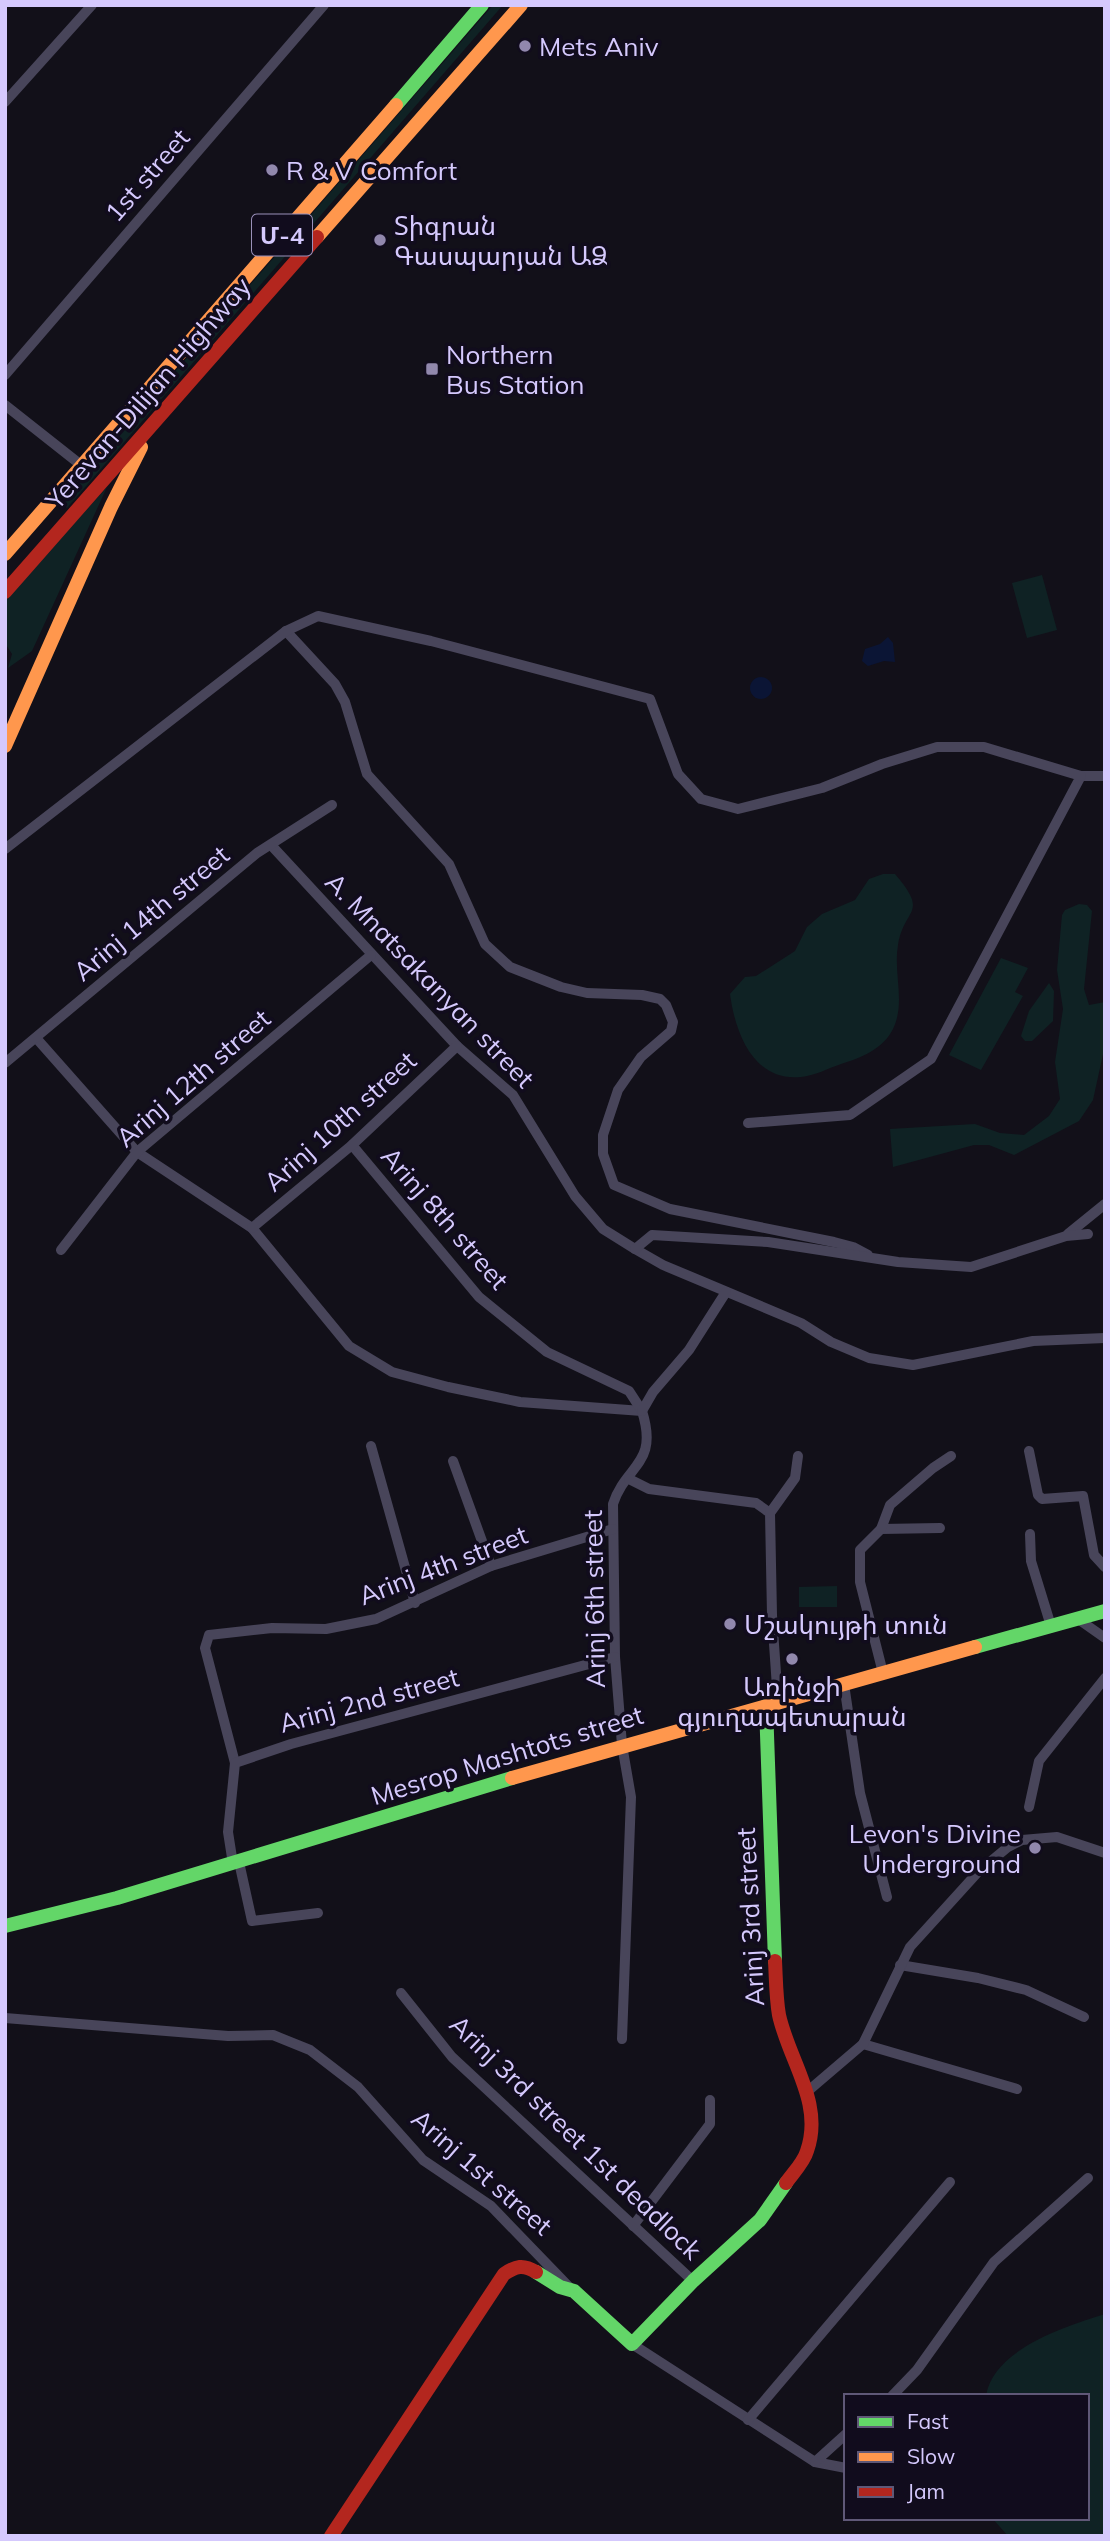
<svg xmlns="http://www.w3.org/2000/svg" width="1110" height="2541" font-family="Mulish,'Noto Sans Armenian',sans-serif">
  <style>
    .green { fill: #0f2224 }
    .water { fill: #0b1535 }
    .lines { fill: none; stroke-linecap: round; stroke-linejoin: round }
    .street { stroke: #48455a; stroke-width: 10 }
    .fast { stroke: #63d668; stroke-width: 14 }
    .slow { stroke: #ff974d; stroke-width: 14 }
    .jam { stroke: #b3261e; stroke-width: 14 }
    .poi-dot { fill: #9188ad; stroke: #110c1d; stroke-width: 2.5 }
    .labels { text-anchor: middle; dominant-baseline: central; stroke-width: 7; stroke-linejoin: round; paint-order: stroke }
    .shield { fill: #110c1d; stroke: #9a90ba; stroke-width: 2 }
    .shield-label { font-size: 24px; font-weight: bold; fill: #d5c9fd }
    .poi-label { font-size: 26px; fill: #d5c9fd; stroke: #110c1d; text-anchor: start }
    .street-label { font-size: 26px; fill: #d5c9fd; stroke: #110c1d }
  </style>
  <rect width="100%" height="100%" fill="#121019"/>
  <g class="green">
    <polygon points="493,5 503,5 67,508 61,503"/>
    <polygon points="107,487 32,651 8,668 12,654 5,643 5,600"/>
    <polygon points="1042,575 1057,630 1027,638 1012,583"/>
    <path d="M883 874H895C930 915 904 907 898 945 893 973 906 1002 893 1029 883 1049 861 1058 841 1064 829 1068 814 1076 801 1077 753 1082 735 1032 730 994L745 977 756 976 795 951 807 927 822 914 855 900 869 879Z"/>
    <polygon points="1079,904 1087,905 1092,911 1084,989 1089,1005 1105,1002 1105,1045 1093,1100 1079,1121 1014,1155 989,1145 974,1145 893,1167 890,1129 975,1124 1000,1133 1024,1135 1049,1116 1060,1099 1055,1062 1063,1009 1057,970 1062,915 1065,910"/>
    <polygon points="1001,958 1028,968 1015,992 1023,996 981,1070 949,1055"/>
    <polygon points="1049,983 1054,991 1053,1021 1032,1041 1025,1041 1021,1036 1029,1011"/>
    <polygon points="837,1586 837,1607 799,1607 799,1587"/>
    <path d="M1105 2314V2536H1008L992 2518H1087V2396H986C993 2349 1067 2326 1105 2314Z"/>
  </g>
  <g class="water">
    <polygon points="888,637 893,643 895,662 884,661 868,666 862,661 865,649 880,644"/>
    <circle cx="761" cy="688" r="11"/>
  </g>
  <g class="lines">
    <g class="street">
      <polyline points="5,102 92,5"/>
      <polyline points="5,375 324,5"/>
      <polyline points="5,405 81,465"/>
      <polyline points="286,631 335,684 345,702 367,774 449,864 485,944 510,967 561,987 587,993 642,995 660,999 666,1005 673,1022 671,1031 641,1057 618,1090 603,1135 603,1154 614,1185 670,1209 834,1242 853,1247 868,1255"/>
      <polyline points="1081,776 1105,776"/>
      <polyline points="271,845 457,1046 513,1095 575,1196 603,1229 635,1249 663,1265 801,1323 831,1342 869,1358 913,1365 1033,1341 1105,1338"/>
      <polyline points="5,849 286,631 318,616 431,641 650,699 678,774 701,799 738,809 822,788 882,764 937,747 984,747 1081,776 931,1059 850,1115 748,1123"/>
      <path d="M37 1039 137 1152 252 1228 349 1346 392 1372 448 1387 520 1402 642 1411C659 1465 626 1464 613 1504L615 1657 622 1745 631 1797 622 2039"/>
      <polyline points="5,1063 257,853 332,805"/>
      <polyline points="352,1145 479,1297 547,1352 629,1391 642,1411"/>
      <polyline points="252,1228 352,1145 457,1046"/>
      <polyline points="1068,1234 1105,1204"/>
      <polyline points="635,1249 652,1235 768,1242 898,1262 971,1267 1066,1236 1088,1234"/>
      <polyline points="61,1250 137,1152 371,955"/>
      <polyline points="642,1411 653,1392 689,1350 726,1292"/>
      <polyline points="371,1446 415,1603"/>
      <polyline points="1029,1451 1038,1495 1042,1499 1083,1496 1094,1555 1105,1567"/>
      <polyline points="453,1461 491,1566"/>
      <polyline points="629,1479 649,1489 756,1503 770,1513 772,1615 778,1702"/>
      <polyline points="770,1513 795,1478 798,1456"/>
      <polyline points="881,1529 940,1528"/>
      <polyline points="1030,1534 1031,1561 1051,1626"/>
      <polyline points="1078,1619 1105,1638"/>
      <polyline points="883,1673 860,1582 860,1550 881,1529 890,1505 933,1468 951,1456"/>
      <polyline points="844,1684 860,1793 887,1897"/>
      <polyline points="235,1763 205,1648 209,1635 272,1628 326,1629 376,1619 491,1566 613,1529"/>
      <polyline points="1029,1807 1039,1761 1105,1678"/>
      <polyline points="239,1862 252,1921 318,1913"/>
      <polyline points="233,1864 228,1832 235,1763 291,1744 615,1657"/>
      <polyline points="900,1965 978,1978 1026,1990 1084,2017"/>
      <polyline points="401,1993 452,2057 693,2281"/>
      <polyline points="5,2018 228,2036 273,2035 310,2050 358,2087 423,2160 491,2206 572,2290"/>
      <polyline points="863,2044 1017,2089"/>
      <polyline points="808,2091 863,2044 910,1947 979,1871 1008,1847 1022,1840 1057,1837 1105,1853"/>
      <polyline points="633,2226 710,2124 710,2100"/>
      <polyline points="632,2344 815,2462 846,2468"/>
      <polyline points="892,2396 917,2370 994,2262 1088,2178"/>
      <polyline points="748,2420 950,2182"/>
      <polyline points="815,2462 846,2434"/>
    </g>
    <g class="fast">
      <polyline points="396,105 482,5"/>
      <polyline points="975,1647 1105,1611"/>
      <polyline points="766,1706 775,1961"/>
      <polyline points="5,1926 117,1898 512,1778"/>
      <polyline points="536,2272 560,2287 574,2291 632,2344 693,2281 760,2220 786,2183"/>
    </g>
    <g class="slow">
      <polyline points="317,237 521,5"/>
      <polyline points="5,554 396,105"/>
      <polyline points="5,746 111,507 141,447"/>
      <polyline points="512,1778 975,1647"/>
    </g>
    <g class="jam">
      <polyline points="5,592 317,237"/>
      <path d="M775 1961C776 1979 776 1998 779 2015 789 2061 824 2103 807 2151 804 2162 793 2173 786 2183"/>
      <path d="M331 2536 504 2274C516 2266 523 2264 536 2272"/>
    </g>
  </g>
  <g class="poi-dot">
    <circle cx="525" cy="46" r="7"/>
    <circle cx="272" cy="170" r="7"/>
    <circle cx="380" cy="240" r="7"/>
    <rect x="425" y="362" width="14" height="14" rx="3.5"/>
    <circle cx="730" cy="1624" r="7"/>
    <circle cx="792" cy="1659" r="7"/>
    <circle cx="1035" cy="1848" r="7"/>
  </g>
  <g class="labels">
    <rect class="shield" x="252" y="214.5" width="60" height="41" rx="5"/>
    <g class="shield-label">
      <text x="282" y="235">Մ-4</text>
    </g>
    <g class="poi-label">
      <text x="539" y="46">Mets Aniv</text>
      <text x="286" y="170">R &amp; V Comfort</text>
      <text x="394" y="225">Տիգրան<tspan x="394" dy="30">Գասպարյան ԱՁ</tspan></text>
      <text x="446" y="354">Northern<tspan x="446" dy="30">Bus Station</tspan></text>
      <text x="744" y="1624">Մշակույթի տուն</text>
      <text x="792" y="1686" text-anchor="middle">Առինջի<tspan x="792" dy="30">գյուղապետարան</tspan></text>
      <text x="1021" y="1833" text-anchor="end">Levon's Divine<tspan x="1021" dy="30">Underground</tspan></text>
    </g>
    <g class="street-label">
      <text transform="translate(147 175) rotate(-49)">1st street</text>
      <text transform="translate(148 393) rotate(-49)">Yerevan-Dilijan Highway</text>
      <text transform="translate(151 913) rotate(-40)">Arinj 14th street</text>
      <text transform="translate(430 980) rotate(46)">A. Mnatsakanyan street</text>
      <text transform="translate(193 1078) rotate(-41)">Arinj 12th street</text>
      <text transform="translate(340 1121) rotate(-42)">Arinj 10th street</text>
      <text transform="translate(445 1218) rotate(49)">Arinj 8th street</text>
      <text transform="translate(443 1565) rotate(-21)">Arinj 4th street</text>
      <text transform="translate(594 1599) rotate(-91)">Arinj 6th street</text>
      <text transform="translate(369 1700) rotate(-15)">Arinj 2nd street</text>
      <text transform="translate(507 1755) rotate(-17)">Mesrop Mashtots street</text>
      <text transform="translate(750 1917) rotate(-93)">Arinj 3rd street</text>
      <text transform="translate(576 2137) rotate(44)">Arinj 3rd street 1st deadlock</text>
      <text transform="translate(482 2172) rotate(41)">Arinj 1st street</text>
    </g>
  </g>
  <rect width="1110" height="2541" fill="none" stroke="#d5c9fd" stroke-width="14"/>
  <rect x="844" y="2394" width="245" height="126" fill="#110c1d" stroke="#5f5877" stroke-width="2"/>
  <rect x="858" y="2417" width="35" height="10" fill="#63d668" stroke="#5f5877" stroke-width="2"/>
  <text x="907" y="2429" font-size="21" fill="#d5c9fd">Fast</text>
  <rect x="858" y="2452" width="35" height="10" fill="#ff974d" stroke="#5f5877" stroke-width="2"/>
  <text x="907" y="2464" font-size="21" fill="#d5c9fd">Slow</text>
  <rect x="858" y="2487" width="35" height="10" fill="#b3261e" stroke="#5f5877" stroke-width="2"/>
  <text x="907" y="2499" font-size="21" fill="#d5c9fd">Jam</text>
</svg>
